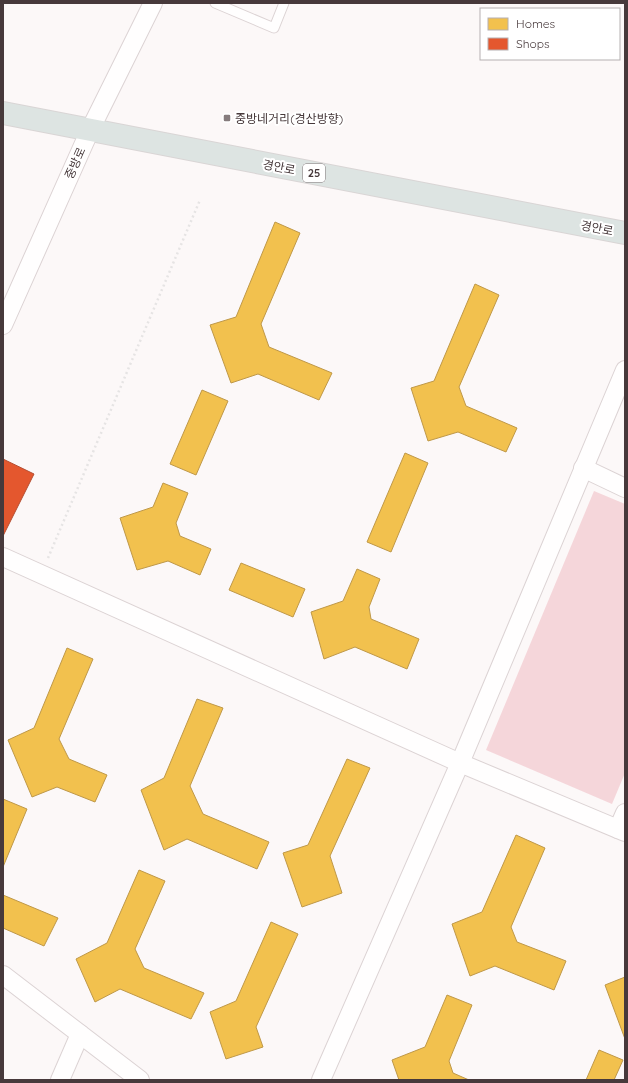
<svg xmlns="http://www.w3.org/2000/svg" width="628" height="1083" font-family="Quicksand,'Noto Sans KR',sans-serif">
  <style>
    .green { fill: #f5d6da }
    .homes { fill: #f2c14e; stroke: #bf9848 }
    .shops { fill: #e4572e; stroke: #b54e32 }
    .lines { fill: none; stroke-linecap: round; stroke-linejoin: round }
    .lane-casing { stroke: #dcd3d4; stroke-width: 11 }
    .street-casing { stroke: #dcd3d4; stroke-width: 20 }
    .primary-casing { stroke: #d9d5d5; stroke-width: 24 }
    .path { stroke: #e6e4e4; stroke-width: 2.5; stroke-dasharray: 2 3; stroke-linecap: butt }
    .lane { stroke: #fffefe; stroke-width: 9 }
    .street { stroke: #fffefe; stroke-width: 18 }
    .primary { stroke: #dde4e2; stroke-width: 22 }
    .poi-dot { fill: #867c7d; stroke: #fff; stroke-width: 1.5 }
    .labels { text-anchor: middle; dominant-baseline: central; stroke-width: 4; stroke-linejoin: round; paint-order: stroke }
    .shield { fill: #fff; stroke: #7e7476; stroke-width: 1 }
    .shield-label { font-size: 11px; font-weight: bold; fill: #47393b }
    .poi-label { font-size: 12px; fill: #47393b; stroke: #fff; text-anchor: start }
    .street-label { font-size: 12px; fill: #47393b; stroke: #fff }
  </style>
  <rect width="100%" height="100%" fill="#fcf8f8"/>
  <polygon class="green" points="594,491 625,504 625,773 612,804 486,750"/>
  <g class="homes">
    <polygon points="275,222 300,233 261,324 269,347 332,373 319,400 258,374 231,383 210,325 236,317"/>
    <polygon points="475,284 499,295 459,387 466,406 517,428 506,452 458,432 428,441 411,388 434,381"/>
    <polygon points="202,390 228,401 196,475 170,464"/>
    <polygon points="405,453 428,463 391,552 367,542"/>
    <polygon points="163,483 188,493 176,523 180,536 211,549 200,575 168,561 137,570 120,518 153,507"/>
    <polygon points="241,563 305,589 293,617 229,590"/>
    <polygon points="357,569 380,579 369,607 371,619 419,639 407,669 355,647 324,659 311,612 343,601"/>
    <polygon points="67,648 93,659 59,739 69,759 107,775 95,802 57,787 32,797 8,740 34,728"/>
    <polygon points="197,699 223,708 190,786 203,814 269,842 257,869 187,839 164,850 141,790 164,778"/>
    <polygon points="347,759 370,768 330,856 342,893 302,907 283,853 308,845"/>
    <polygon points="3,799 27,809 3,867"/>
    <polygon points="516,835 545,848 511,927 517,942 566,961 554,990 495,966 470,976 452,924 482,912"/>
    <polygon points="139,870 165,881 135,949 144,968 204,993 191,1019 120,989 95,1002 76,959 107,943"/>
    <polygon points="3,895 58,918 44,946 3,928"/>
    <polygon points="271,922 298,934 256,1027 263,1047 226,1059 210,1012 236,1001"/>
    <polygon points="625,977 625,1039 605,985"/>
    <polygon points="447,995 472,1005 449,1061 453,1073 469,1080 399,1080 392,1060 425,1047"/>
    <polygon points="599,1050 623,1060 614,1080 586,1080"/>
  </g>
  <polygon class="shops" points="3,459 34,474 3,536"/>
  <g class="lines">
    <defs>
      <polyline id="lane" points="215,3 274,28 284,3"/>
      <g id="street">
        <polyline points="3,325 90,130 153,3"/>
        <polyline points="583,468 625,488"/>
        <polyline points="3,557 460,763 625,832"/>
        <polyline points="618,829 625,813"/>
        <polyline points="3,975 140,1080"/>
        <polyline points="60,1080 80,1034"/>
        <polyline points="321,1080 460,763 625,370"/>
      </g>
      <polyline id="primary" points="3,113 625,233"/>
    </defs>
    <use href="#lane" class="lane-casing"/>
    <use href="#street" class="street-casing"/>
    <use href="#primary" class="primary-casing"/>
    <polyline class="path" points="48,558 200,200"/>
    <use href="#lane" class="lane"/>
    <use href="#street" class="street"/>
    <use href="#primary" class="primary"/>
  </g>
  <rect class="poi-dot" x="223" y="114" width="8" height="8" rx="2"/>
  <g class="labels">
    <rect class="shield" x="303" y="164" width="22" height="18" rx="3"/>
    <g class="shield-label">
      <text x="314" y="173">25</text>
    </g>
    <g class="poi-label">
      <text x="235" y="118">중방네거리(경산방향)</text>
    </g>
    <g class="street-label">
      <text transform="translate(75 163) rotate(-66)">중방로</text>
      <text transform="translate(279 167) rotate(11)">경안로</text>
      <text transform="translate(597 228) rotate(11)">경안로</text>
    </g>
  </g>
  <rect width="628" height="1083" fill="none" stroke="#47393b" stroke-width="8"/>
  <rect x="480" y="8" width="140" height="52" fill="#ffffff" stroke="#b5b0b1"/>
  <rect x="488" y="18" width="20" height="12" fill="#f2c14e" stroke="#b5b0b1"/>
  <text x="516" y="28" font-size="12" fill="#47393b">Homes</text>
  <rect x="488" y="38" width="20" height="12" fill="#e4572e" stroke="#b5b0b1"/>
  <text x="516" y="48" font-size="12" fill="#47393b">Shops</text>
</svg>
